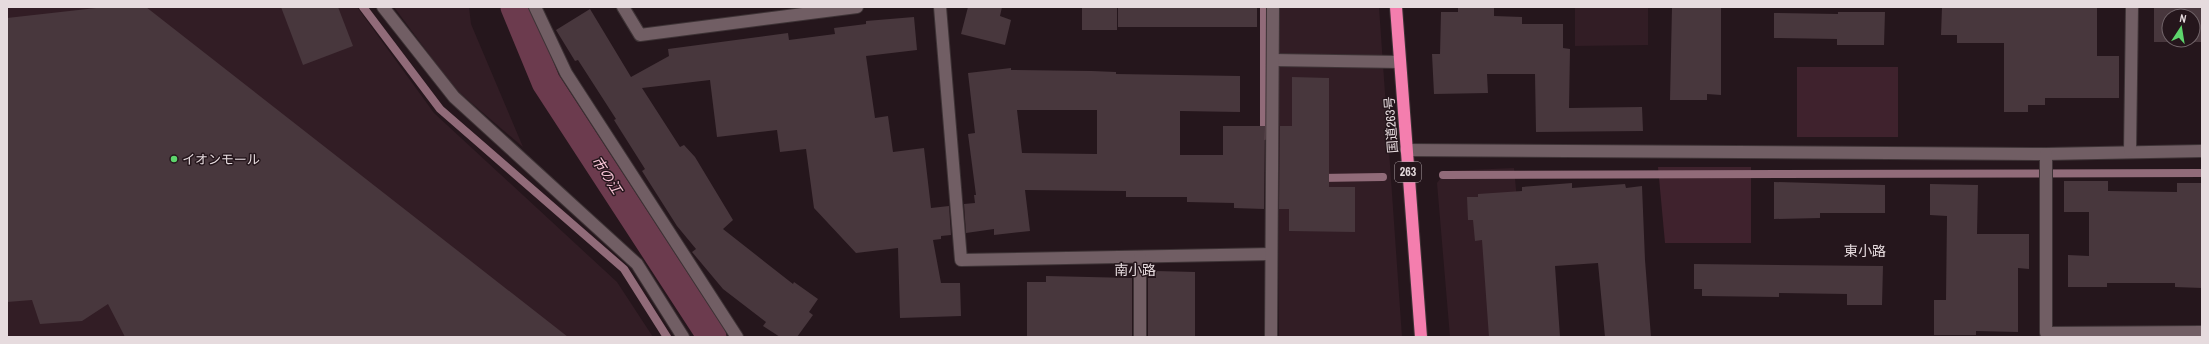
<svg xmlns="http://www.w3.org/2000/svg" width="2209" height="344" font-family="'Archivo Narrow','Noto Sans JP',sans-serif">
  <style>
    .built { fill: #321d25 }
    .green { fill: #3f222d }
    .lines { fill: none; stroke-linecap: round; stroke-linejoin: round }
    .stream { stroke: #916b79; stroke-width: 8 }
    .canal { stroke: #6c3b4e; stroke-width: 29 }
    .building { fill: #48373d; fill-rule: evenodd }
    .minor-casing { stroke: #3e3336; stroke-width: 14 }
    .highway-casing { stroke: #3e3336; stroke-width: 14 }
    .minor { stroke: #715e64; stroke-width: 12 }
    .highway { stroke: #f47eae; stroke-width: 12 }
    .poi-dot { fill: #5dd56c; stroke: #25161c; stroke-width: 1.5 }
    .labels { text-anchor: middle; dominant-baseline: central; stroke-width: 3; stroke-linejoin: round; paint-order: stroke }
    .shield { fill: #25161c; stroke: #aca0a4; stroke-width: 1 }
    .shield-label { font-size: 12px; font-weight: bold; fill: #e6dbde }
    .street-label { font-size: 13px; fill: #e6dbde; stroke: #25161c }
    .poi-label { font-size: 13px; fill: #e6dbde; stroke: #25161c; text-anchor: start }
    .water-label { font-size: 14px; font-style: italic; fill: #f6c4d5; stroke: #25161c }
    .neighbourhood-label { font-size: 14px; fill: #e6dbde; stroke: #25161c }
  </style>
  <rect width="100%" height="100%" fill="#25161c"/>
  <g class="built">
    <polygon points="7,7 357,7 434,113 617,282 653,337 7,337"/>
    <polygon points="394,7 469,7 471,24 523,147 454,88"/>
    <polygon points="1279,7 1379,7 1402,337 1279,337"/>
    <polygon points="1575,7 1648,7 1648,45 1575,46"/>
    <polygon points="1514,168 1530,337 1450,337 1437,183 1446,171"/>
  </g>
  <g class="green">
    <rect x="1797" y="67" width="101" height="70"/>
    <polygon points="1658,167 1751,167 1751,243 1665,243"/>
  </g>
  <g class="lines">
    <g class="stream">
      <polyline points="363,7 440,109 624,269 667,337"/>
      <polyline points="1264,136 1264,7"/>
      <polyline points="1443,175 2202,173"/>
      <polyline points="1320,178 1383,177"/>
    </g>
    <polyline class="canal" points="515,7 546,82 712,337"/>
  </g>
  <g class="building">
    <polygon points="105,7 146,7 568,337 125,337 108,304 82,321 40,324 32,300 7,302 7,18"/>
    <polygon points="281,7 338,7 353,46 303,65"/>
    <polygon points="968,7 1002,7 1000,16 1011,20 1005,45 961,34"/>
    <rect x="1082" y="7" width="35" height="23"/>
    <rect x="1118" y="7" width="139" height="20"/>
    <polygon points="1458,7 1494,7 1494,16 1522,17 1522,24 1563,24 1563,48 1570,49 1569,108 1642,107 1643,131 1536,132 1535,74 1487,74 1488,93 1434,94 1432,54 1440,54 1441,12 1458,12"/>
    <polygon points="1672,7 1721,7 1721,95 1707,94 1707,100 1670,100"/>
    <polygon points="1942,7 2097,7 2097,56 2119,56 2119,98 2045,98 2045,105 2028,105 2028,112 2004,112 2004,43 1957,43 1957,35 1941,35"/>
    <path d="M2154 7H2202V42H2154ZM2169 16H2193V40H2169Z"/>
    <polygon points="590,9 631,77 669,56 668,49 788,33 789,40 835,34 834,28 866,24 866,21 914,17 917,50 866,56 875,118 888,116 893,152 924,148 931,208 949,206 951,235 941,236 941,239 933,240 941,283 960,283 961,316 900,318 898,248 856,253 814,208 806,149 780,152 777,130 717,137 710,80 642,88 680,147 684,145 695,157 733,220 723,229 793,284 794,282 818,299 809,312 813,315 797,337 780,337 763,326 766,322 723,289 692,252 696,249 677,226 642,171 645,169 614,120 616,119 578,60 575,61 556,30"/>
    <polygon points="1838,12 1885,12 1884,45 1837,45 1837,39 1774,38 1774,13 1838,14"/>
    <path d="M1011 68V70L1092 71 1116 72V74L1240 76V112L1180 111V155H1223V126H1265L1264 209 1234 208V203L1187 202V197H1126V191L1025 190 1030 231 994 235V229L966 233 964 204 975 203 974 195H976L968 134 975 133 968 73ZM1017 110H1097V154L1022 153Z"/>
    <polygon points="1292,77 1329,78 1329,187 1355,187 1355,232 1289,231 1289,209 1279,209 1280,126 1292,126"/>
    <polygon points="2064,181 2108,181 2108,191 2177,192 2177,183 2202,183 2202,288 2175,287 2175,283 2107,283 2107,287 2068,287 2068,255 2089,256 2089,212 2064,212"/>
    <polygon points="1774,182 1885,185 1885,213 1820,213 1820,218 1774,219"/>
    <polygon points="1572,183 1572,188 1625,184 1626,188 1642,186 1645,260 1651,337 1605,337 1598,263 1555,266 1560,337 1489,337 1482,240 1475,241 1473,220 1468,220 1467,197 1478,197 1478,194 1522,191 1522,187"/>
    <polygon points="1930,184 1978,185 1977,234 2029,234 2029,269 2018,268 2018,332 1976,331 1976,335 1934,335 1934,300 1946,300 1947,216 1930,215"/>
    <polygon points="1694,264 1883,266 1882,305 1847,305 1847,294 1779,293 1779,297 1702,296 1702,289 1694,289"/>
    <polygon points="1156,271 1195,272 1195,337 1148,337 1148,278 1156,278"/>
    <polygon points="1046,276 1132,278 1132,337 1027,337 1027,282 1046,282"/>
  </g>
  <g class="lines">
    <defs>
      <g id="minor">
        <polyline points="383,7 454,97 637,264 683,337"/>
        <polyline points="535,7 566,73 737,337"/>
        <polyline points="623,7 640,35 857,7"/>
        <polyline points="940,7 961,260 1271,254"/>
        <polyline points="1273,60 1400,62"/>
        <polyline points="1406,150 2046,154 2202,151"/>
        <polyline points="2130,151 2132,7"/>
        <polyline points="2046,154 2046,333 2202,332"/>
        <polyline points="1140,337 1140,257"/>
        <polyline points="1271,337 1273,7"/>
      </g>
      <polyline id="highway" points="1396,7 1421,337"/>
    </defs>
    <use href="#minor" class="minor-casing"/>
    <use href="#highway" class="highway-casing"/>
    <use href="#minor" class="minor"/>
    <use href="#highway" class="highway"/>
  </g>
  <circle class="poi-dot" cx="174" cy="159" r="4"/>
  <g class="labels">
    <rect class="shield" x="1395" y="162" width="26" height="20" rx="3"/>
    <g class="shield-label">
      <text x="1408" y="172">263</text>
    </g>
    <g class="street-label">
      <text transform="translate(1391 125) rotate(-94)">国道263号</text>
    </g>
    <g class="poi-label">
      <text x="182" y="159">イオンモール</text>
    </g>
    <g class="water-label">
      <text transform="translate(607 175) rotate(57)">市の江</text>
    </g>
    <g class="neighbourhood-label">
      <text x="1865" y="251">東小路</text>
      <text x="1135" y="270">南小路</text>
    </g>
  </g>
  <rect width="2209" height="344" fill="none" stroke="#e6dbde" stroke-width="16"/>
  <g transform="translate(2181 28) rotate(12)"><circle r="19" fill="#25161c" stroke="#72656a"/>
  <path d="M0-3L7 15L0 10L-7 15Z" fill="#5dd56c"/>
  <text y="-6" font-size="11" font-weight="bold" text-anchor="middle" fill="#e6dbde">N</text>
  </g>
</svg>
